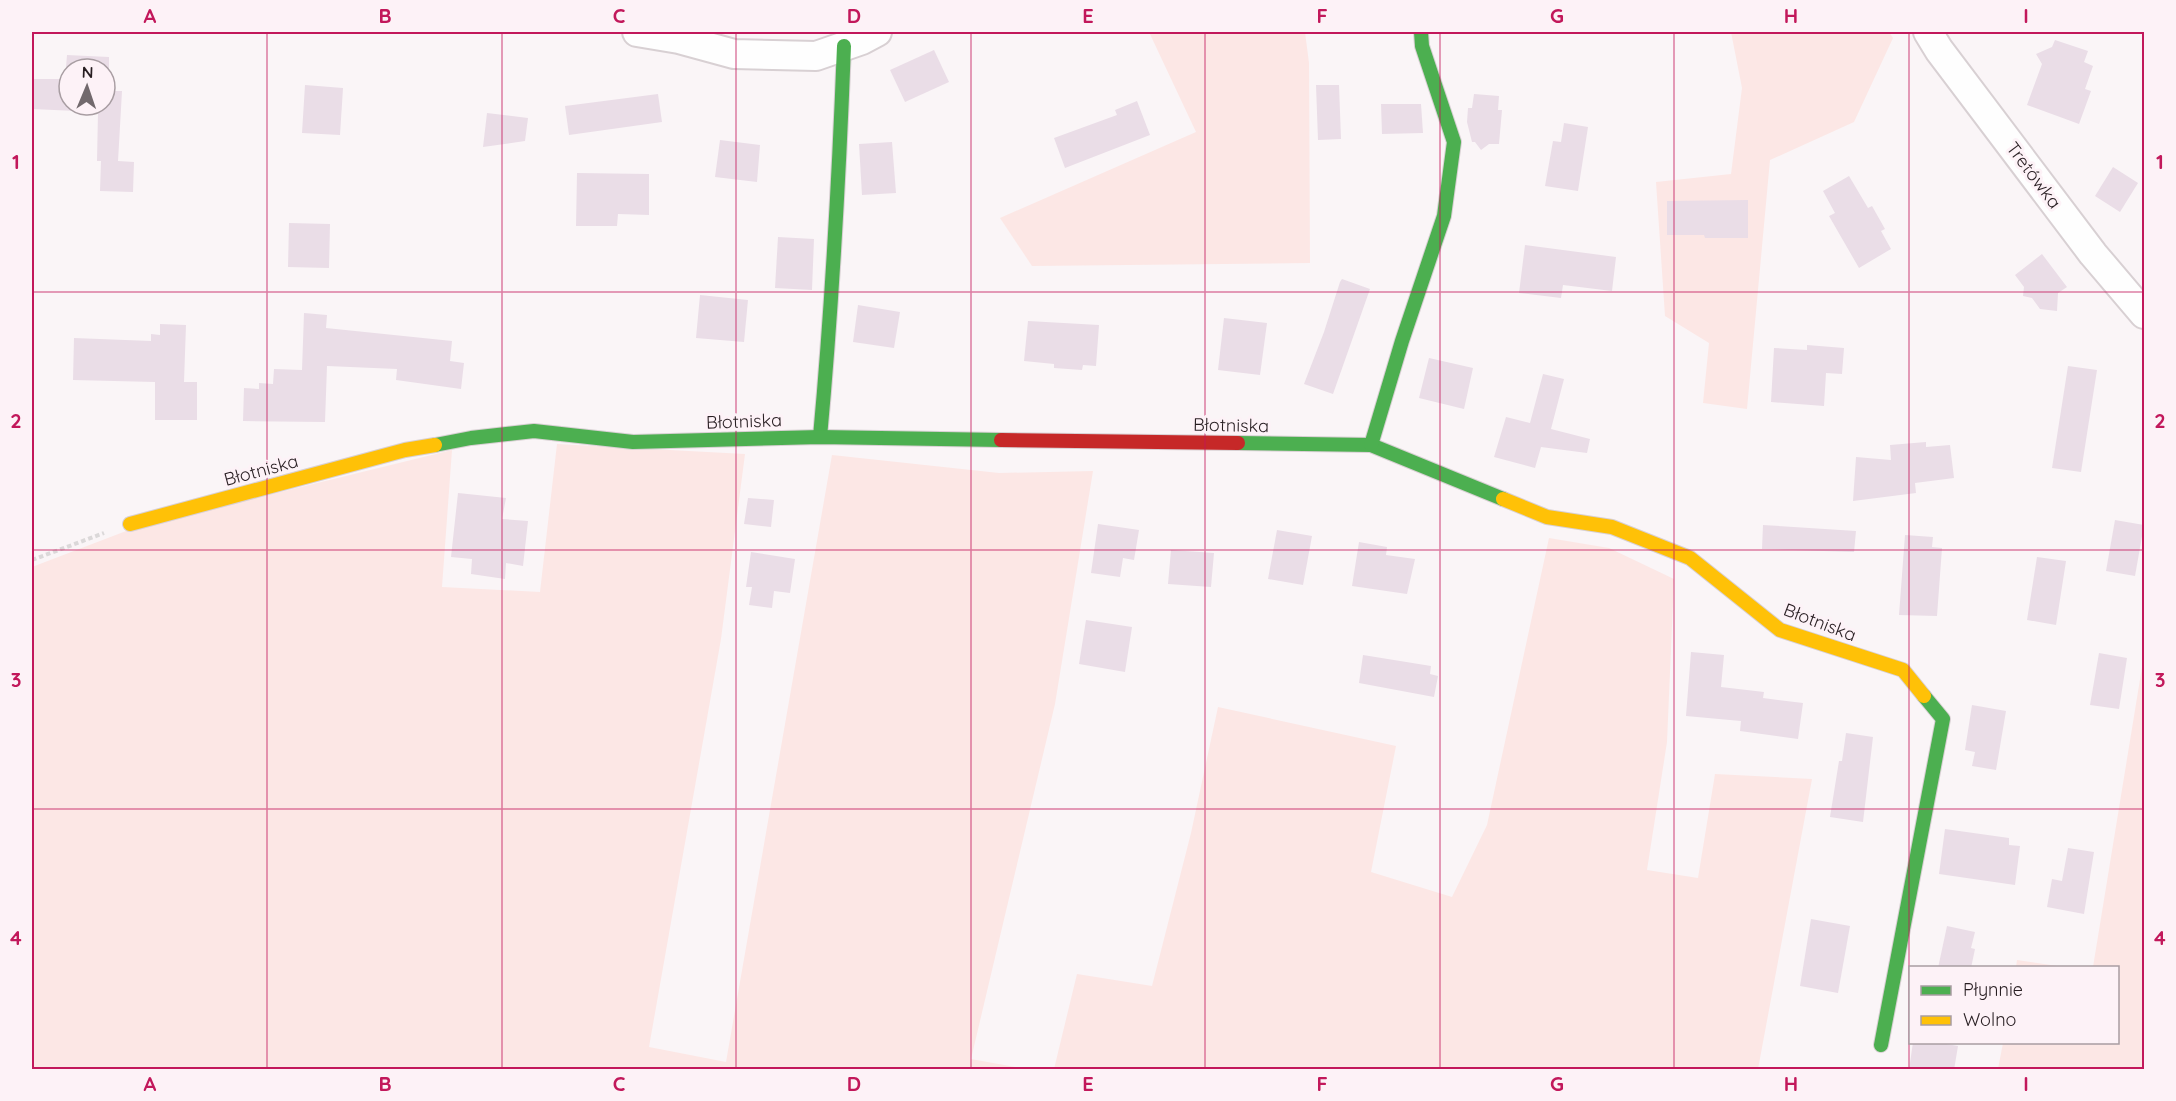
<svg xmlns="http://www.w3.org/2000/svg" width="2176" height="1101" font-family="Quicksand,sans-serif">
  <style>
    .green { fill: #fce7e5 }
    .building { fill: #eadde7; fill-rule: evenodd }
    .lines { fill: none; stroke-linecap: round; stroke-linejoin: round }
    .street-casing { stroke: #d8d0d3; stroke-width: 32 }
    .fast-casing { stroke: #d8d0d3; stroke-width: 16 }
    .slow-casing { stroke: #d8d0d3; stroke-width: 16 }
    .jam-casing { stroke: #d8d0d3; stroke-width: 16 }
    .path { stroke: #dbd8d9; stroke-width: 4; stroke-dasharray: 4.5 3; stroke-linecap: butt }
    .street { stroke: #fefefe; stroke-width: 28 }
    .fast { stroke: #4caf50; stroke-width: 14 }
    .slow { stroke: #ffc107; stroke-width: 14 }
    .jam { stroke: #c62828; stroke-width: 14 }
    .grid { fill: none; stroke: #c2185b; stroke-width: 1.5; stroke-opacity: 0.55 }
    .labels { text-anchor: middle; dominant-baseline: central; stroke-width: 6; stroke-linejoin: round; paint-order: stroke }
    .street-label { font-size: 18px; fill: #281e22; stroke: #fdf2f7 }
    .neatline { fill: none; stroke: #c2185b; stroke-width: 2 }
    .grid-label { font-size: 20px; text-anchor: middle; font-weight: bold; fill: #c2185b }
  </style>
  <rect width="100%" height="100%" fill="#faf5f7"/>
  <g class="green">
    <polygon points="1149,32 1305,32 1309,63 1310,263 1032,266 1000,218 1196,132"/>
    <polygon points="1731,32 1889,32 1893,38 1854,122 1770,160 1747,409 1703,403 1709,343 1665,316 1656,182 1731,174 1742,88"/>
    <polygon points="557,444 745,454 721,639 649,1047 726,1062 832,455 999,473 1093,471 1055,704 971,1059 1027,1069 32,1070 32,567 134,528 452,450 442,587 540,592"/>
    <polygon points="1549,538 1609,548 1674,579 1667,742 1647,870 1698,878 1715,774 1812,779 1758,1069 1054,1069 1077,974 1152,986 1191,833 1218,707 1396,746 1371,872 1452,897 1487,825"/>
    <polygon points="2144,655 2144,1052 2142,1069 1998,1069 2003,1043 2118,1042 2118,968 2093,967"/>
    <polygon points="2017,960 2064,967 2016,967"/>
  </g>
  <g class="building">
    <polygon points="2055,40 2088,51 2084,62 2093,66 2085,89 2091,91 2079,124 2027,105 2042,64 2036,54 2052,47"/>
    <polygon points="934,50 949,82 905,102 890,70"/>
    <path d="M67 55 109 57V91H122L118 161 134 162 133 192 100 191 101 161H97L98 112 32 109V79H65ZM69 69H105V105H69Z"/>
    <polygon points="305,85 343,88 340,135 302,133"/>
    <polygon points="1316,85 1339,85 1341,139 1318,140"/>
    <polygon points="658,94 662,122 569,135 565,106"/>
    <polygon points="1474,94 1499,96 1498,110 1502,110 1499,144 1489,144 1481,150 1475,142 1472,142 1467,122 1468,108 1472,108"/>
    <polygon points="1137,101 1150,135 1065,168 1054,138 1117,115 1115,110"/>
    <polygon points="1381,104 1421,104 1423,133 1382,134"/>
    <polygon points="487,113 528,118 525,141 483,147"/>
    <polygon points="1564,123 1588,127 1578,191 1545,186 1553,141 1561,142"/>
    <polygon points="720,140 760,145 757,182 715,177"/>
    <polygon points="892,142 896,193 862,195 859,144"/>
    <polygon points="2113,167 2138,183 2120,212 2095,196"/>
    <polygon points="577,173 649,174 649,215 618,214 617,226 576,226"/>
    <polygon points="1849,176 1868,208 1872,206 1885,229 1881,231 1891,249 1859,268 1829,216 1835,213 1823,191"/>
    <polygon points="1748,200 1748,238 1705,238 1704,235 1667,235 1667,201"/>
    <polygon points="289,223 330,224 329,268 288,267"/>
    <polygon points="778,237 814,239 812,290 775,288"/>
    <polygon points="1525,245 1616,257 1612,291 1563,285 1561,298 1519,293"/>
    <polygon points="2042,254 2067,287 2058,293 2057,311 2040,309 2032,298 2023,296 2024,287 2015,275"/>
    <polygon points="1342,279 1370,289 1333,394 1304,384 1324,332 1340,282"/>
    <polygon points="700,295 748,300 744,342 696,338"/>
    <polygon points="858,305 900,312 894,348 853,342"/>
    <polygon points="304,313 327,315 326,328 452,341 450,361 464,363 461,389 396,380 397,369 327,366 325,422 243,421 244,388 259,389 259,383 273,384 274,369 302,370"/>
    <polygon points="1224,318 1267,323 1260,375 1218,370"/>
    <polygon points="1028,321 1099,325 1096,366 1083,365 1082,370 1054,368 1054,364 1024,361"/>
    <polygon points="160,324 186,325 184,382 197,382 197,420 155,420 155,382 73,380 74,338 151,341 151,334 160,335"/>
    <polygon points="1807,345 1844,348 1842,374 1826,373 1824,406 1771,402 1774,348 1807,350"/>
    <polygon points="1429,358 1473,368 1464,409 1419,398"/>
    <polygon points="2068,366 2097,370 2081,472 2052,468"/>
    <polygon points="1543,374 1564,379 1551,429 1590,439 1587,453 1541,447 1535,468 1494,457 1506,417 1530,423"/>
    <polygon points="1926,442 1926,447 1950,445 1954,478 1915,483 1916,493 1853,501 1856,457 1891,460 1890,445"/>
    <polygon points="458,493 506,498 502,519 528,521 523,566 506,563 505,579 471,574 472,559 451,557"/>
    <polygon points="748,498 774,500 771,527 744,524"/>
    <polygon points="2115,520 2144,525 2135,576 2106,571"/>
    <polygon points="1098,524 1139,530 1134,560 1123,558 1120,577 1091,573"/>
    <polygon points="1763,525 1856,531 1854,552 1762,549"/>
    <polygon points="1277,530 1312,536 1303,585 1268,579"/>
    <polygon points="1905,535 1933,537 1932,547 1942,548 1937,616 1899,615"/>
    <polygon points="1359,542 1387,547 1386,555 1415,559 1407,594 1352,586"/>
    <polygon points="1171,550 1214,553 1211,587 1168,584"/>
    <polygon points="751,552 795,559 790,593 774,591 772,608 749,605 752,587 746,587"/>
    <polygon points="2037,557 2066,561 2056,625 2027,620"/>
    <polygon points="1086,620 1132,627 1125,672 1079,664"/>
    <polygon points="1691,652 1724,655 1721,687 1764,692 1763,698 1803,703 1798,739 1740,731 1741,721 1686,716"/>
    <polygon points="2099,653 2127,658 2119,709 2090,705"/>
    <polygon points="1363,655 1431,666 1430,674 1438,676 1434,697 1359,683"/>
    <polygon points="1972,705 2006,711 1996,770 1972,766 1975,752 1965,750"/>
    <polygon points="1846,733 1873,737 1863,822 1830,817 1839,761 1842,761"/>
    <polygon points="1945,829 2009,838 2009,845 2020,846 2015,885 1939,874"/>
    <polygon points="2068,848 2094,852 2084,914 2047,907 2052,879 2062,881"/>
    <polygon points="1811,919 1850,926 1838,993 1800,986"/>
    <polygon points="1947,926 1975,932 1971,948 1975,949 1971,968 1938,968"/>
    <polygon points="1913,1042 1935,1042 1958,1046 1954,1070 1909,1070"/>
  </g>
  <g class="lines">
    <defs>
      <g id="street">
        <polyline points="637,32 679,39 734,54 816,56 862,40 877,32"/>
        <polyline points="1928,32 1939,50 2093,254 2144,314"/>
      </g>
      <g id="fast">
        <path d="M820 437C832 307 839 177 844 46"/>
        <polyline points="1238,443 1371,445 1503,499"/>
        <polyline points="435,445 471,438 534,431 633,442 820,437 1001,440"/>
        <polyline points="1371,445 1402,341 1444,216 1454,142 1422,46 1421,32"/>
        <polyline points="1881,1045 1943,719 1924,696"/>
      </g>
      <g id="slow">
        <polyline points="1503,499 1547,517 1612,527 1690,558 1780,630 1903,670 1924,696"/>
        <polyline points="130,524 405,450 435,445"/>
      </g>
      <polyline id="jam" points="1001,440 1238,443"/>
    </defs>
    <use href="#street" class="street-casing"/>
    <use href="#fast" class="fast-casing"/>
    <use href="#slow" class="slow-casing"/>
    <use href="#jam" class="jam-casing"/>
    <polyline class="path" points="32,560 104,533"/>
    <use href="#street" class="street"/>
    <use href="#fast" class="fast"/>
    <use href="#slow" class="slow"/>
    <use href="#jam" class="jam"/>
  </g>
  <path class="grid" d="M267 32V1070M502 32V1070M736 32V1070M971 32V1070M1205 32V1070M1440 32V1070M1674 32V1070M1909 32V1070M32 292H2144M32 550H2144M32 809H2144"/>
  <g class="labels">
    <g class="street-label">
      <text transform="translate(2034 175) rotate(53)">Tretówka</text>
      <text transform="translate(744 421) rotate(-2)">Błotniska</text>
      <text transform="translate(1231 425) rotate(1)">Błotniska</text>
      <text transform="translate(261 470) rotate(-15)">Błotniska</text>
      <text transform="translate(1820 622) rotate(21)">Błotniska</text>
    </g>
  </g>
  <rect width="2176" height="1101" fill="none" stroke="#fdf2f7" stroke-width="66"/>
  <rect x="1909" y="966" width="210" height="78" fill="#fdf2f7" stroke="#a89da2" stroke-width="1.5"/>
  <rect x="1921" y="986" width="30" height="9" fill="#4caf50" stroke="#a89da2" stroke-width="1.5"/>
  <text x="1963" y="996" font-size="18" fill="#281e22">Płynnie</text>
  <rect x="1921" y="1016" width="30" height="9" fill="#ffc107" stroke="#a89da2" stroke-width="1.5"/>
  <text x="1963" y="1026" font-size="18" fill="#281e22">Wolno</text>
  <g transform="translate(87 87) rotate(2)"><circle r="28" fill="#fdf2f7" stroke="#a89da2" stroke-width="1.5"/>
  <path d="M0-4.5L10 22L0 15L-10 22Z" fill="#72696d"/>
  <text y="-9" font-size="16" font-weight="bold" text-anchor="middle" fill="#281e22">N</text>
  </g>
  <rect x="33" y="33" width="2110" height="1035" class="neatline"/>
  <g class="grid-label">
    <text x="150" y="23">A</text>
    <text x="385" y="23">B</text>
    <text x="619" y="23">C</text>
    <text x="854" y="23">D</text>
    <text x="1088" y="23">E</text>
    <text x="1322" y="23">F</text>
    <text x="1557" y="23">G</text>
    <text x="1791" y="23">H</text>
    <text x="2026" y="23">I</text>
    <text x="16" y="169">1</text>
    <text x="2160" y="169">1</text>
    <text x="16" y="428">2</text>
    <text x="2160" y="428">2</text>
    <text x="16" y="687">3</text>
    <text x="2160" y="687">3</text>
    <text x="16" y="945">4</text>
    <text x="2160" y="945">4</text>
    <text x="150" y="1091">A</text>
    <text x="385" y="1091">B</text>
    <text x="619" y="1091">C</text>
    <text x="854" y="1091">D</text>
    <text x="1088" y="1091">E</text>
    <text x="1322" y="1091">F</text>
    <text x="1557" y="1091">G</text>
    <text x="1791" y="1091">H</text>
    <text x="2026" y="1091">I</text>
  </g>
</svg>
